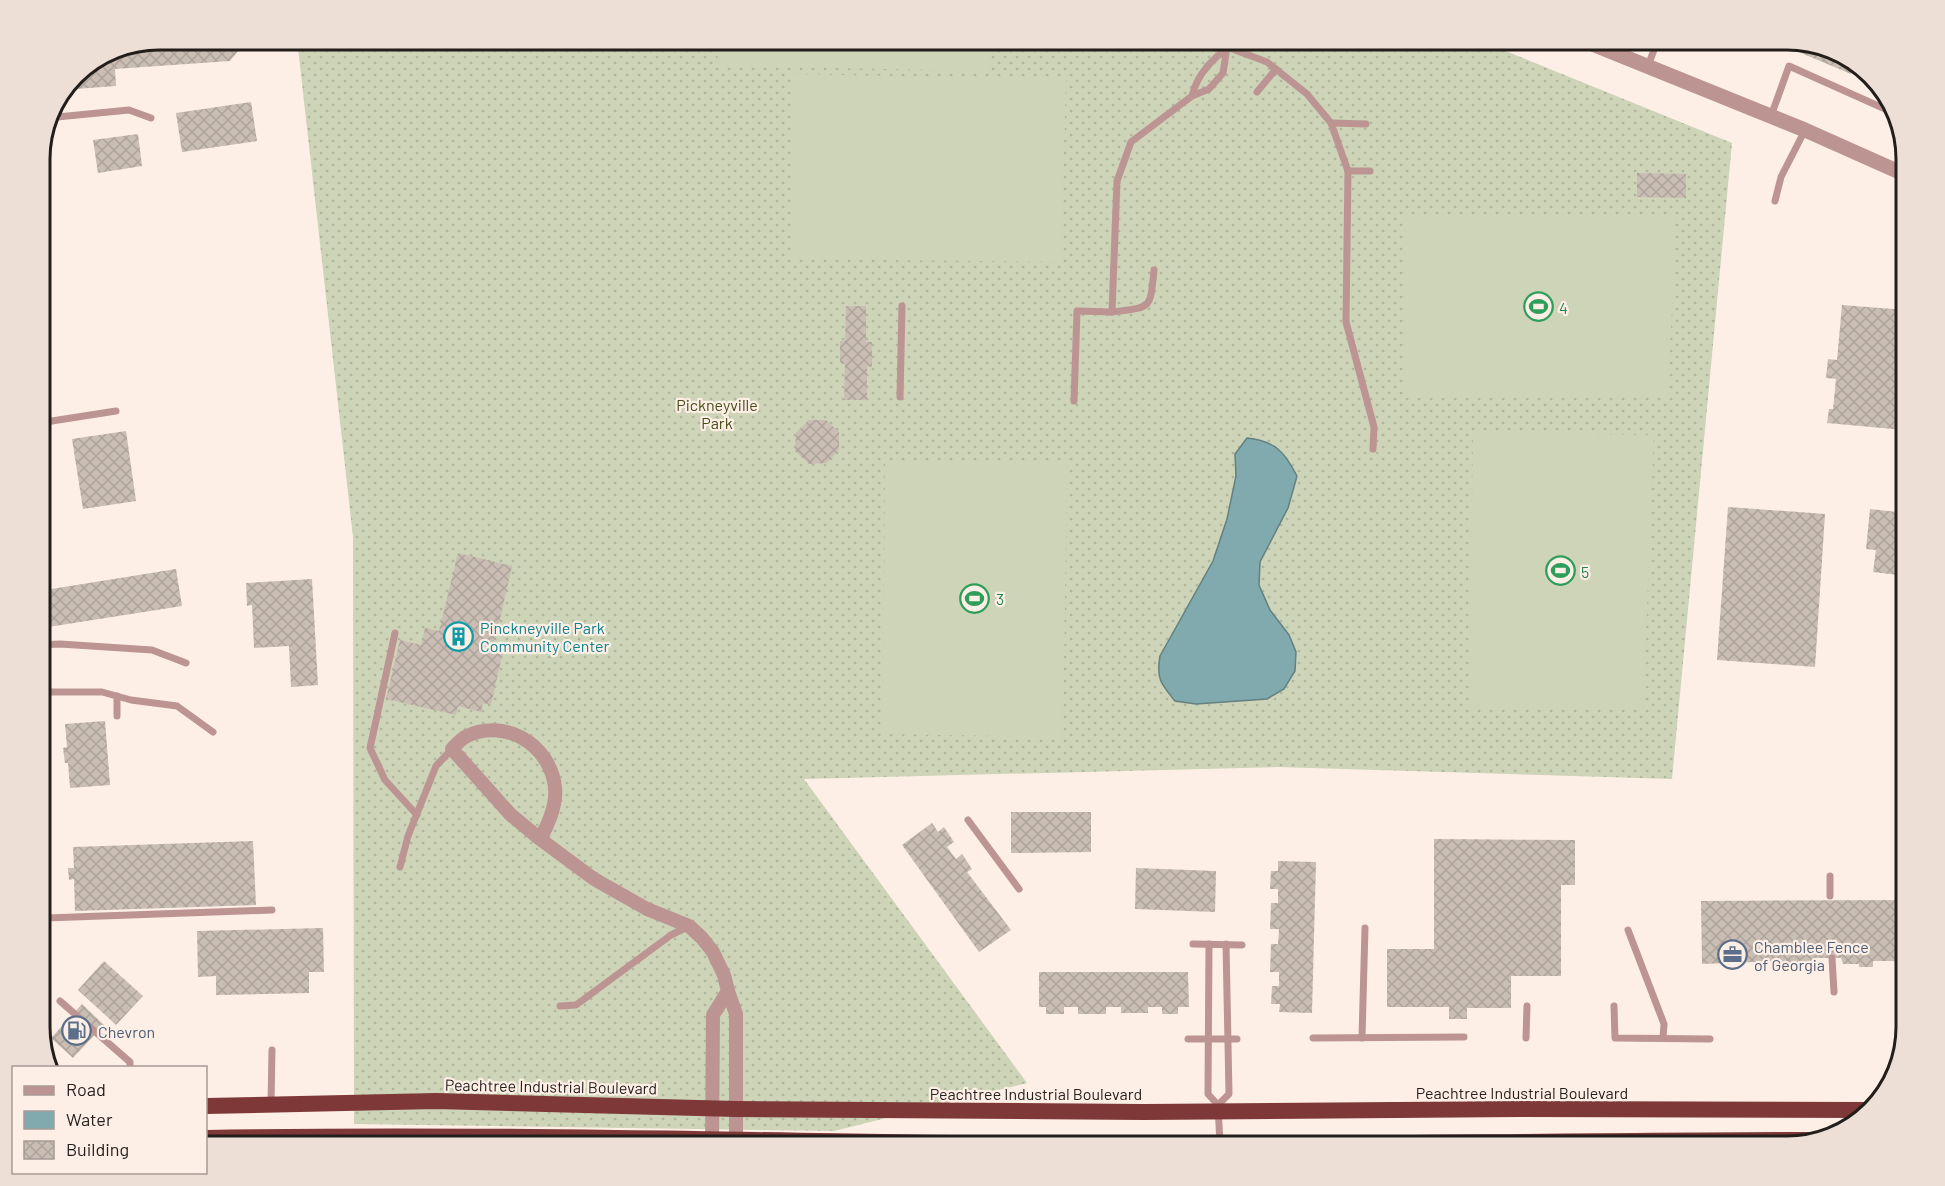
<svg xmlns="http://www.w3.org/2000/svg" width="1945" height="1186" font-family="Barlow,sans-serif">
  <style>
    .grass { fill: url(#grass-dots) }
    .garden { fill: #cdd4b7 }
    .water { fill: #80aaad; stroke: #648081; stroke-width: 1.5 }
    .building { fill: url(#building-cross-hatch) }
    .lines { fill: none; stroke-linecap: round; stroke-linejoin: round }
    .service { stroke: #bc9593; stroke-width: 7 }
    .minor { stroke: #bc9593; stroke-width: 14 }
    .tertiary { stroke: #bc9593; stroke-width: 15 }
    .trunk { stroke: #7f3838; stroke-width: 16 }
    .labels { text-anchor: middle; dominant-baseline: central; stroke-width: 4.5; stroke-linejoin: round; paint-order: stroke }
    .leisure-label { font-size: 16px; fill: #27864d; stroke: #feefe6; text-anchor: start }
    .park-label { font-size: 16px; fill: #464f1b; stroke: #feefe6 }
    .culture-label { font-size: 16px; fill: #0d838f; stroke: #feefe6; text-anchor: start }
    .service-label { font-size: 16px; fill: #4e5e75; stroke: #feefe6; text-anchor: start }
    .street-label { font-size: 16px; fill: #241e1b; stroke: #feefe6 }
    .rim { fill: none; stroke: #241e1b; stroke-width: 3 }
  </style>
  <defs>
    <pattern id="grass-dots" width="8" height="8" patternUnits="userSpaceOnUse" patternTransform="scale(1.5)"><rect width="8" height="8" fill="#cdd4b7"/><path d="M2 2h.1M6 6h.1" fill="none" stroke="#b0b69d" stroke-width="1.8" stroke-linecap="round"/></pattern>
    <pattern id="building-cross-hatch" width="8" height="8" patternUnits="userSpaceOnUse" patternTransform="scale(1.5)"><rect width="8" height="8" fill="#cabeb4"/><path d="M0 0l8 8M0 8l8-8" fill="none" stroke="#ada39a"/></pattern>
  </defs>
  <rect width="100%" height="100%" fill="#feefe6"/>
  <polygon class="grass" points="297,39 1476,39 1732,143 1672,779 1278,767 804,779 1027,1083 834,1131 354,1124 353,537"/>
  <g class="garden">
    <polygon points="717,39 991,39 991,71 718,66"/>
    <polygon points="791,74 1066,79 1061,262 791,259"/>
    <polygon points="1406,216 1676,217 1668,397 1403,398"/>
    <polygon points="1473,432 1654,435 1643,708 1469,707"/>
    <polygon points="1067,460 1063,737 883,734 885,461"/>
  </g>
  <path class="water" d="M1247 438C1275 441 1284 451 1297 476L1288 508 1260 562 1259 585 1270 610 1289 635 1296 652 1295 671 1284 689 1267 699 1196 704 1175 701C1161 684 1156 679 1160 656L1213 561 1227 519 1236 476 1235 454Z"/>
  <g class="building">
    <polygon points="158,39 248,39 230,61 115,69 116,86 63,90 74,74 113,48"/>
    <polygon points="1768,39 1787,39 1847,55 1855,64 1851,74"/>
    <polygon points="251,102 257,141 182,152 176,113"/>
    <polygon points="138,134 142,166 98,173 93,140"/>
    <polygon points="46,147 51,173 39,175 40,149"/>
    <polygon points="1637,173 1686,174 1686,198 1637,197"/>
    <polygon points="1842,305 1906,310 1902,362 1906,363 1904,430 1827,423 1829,409 1833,409 1836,379 1826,378 1828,359 1837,360"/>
    <polygon points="846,306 866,306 866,342 872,342 872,367 867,366 867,400 844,400 845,364 840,363 840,341 845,341"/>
    <polygon points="809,420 826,420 839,432 839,450 827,463 809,464 795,451 796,433"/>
    <polygon points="126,431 136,501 83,509 72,439"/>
    <polygon points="1728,507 1825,514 1815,667 1717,660"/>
    <polygon points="1870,509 1906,513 1906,576 1873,572 1876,550 1866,549"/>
    <polygon points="458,553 512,566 494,645 504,647 491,705 483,703 481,712 458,706 456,715 386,699 400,640 421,645 425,628 439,631"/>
    <polygon points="176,569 182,606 42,628 39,608 39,591"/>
    <polygon points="312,579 318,685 291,687 289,646 254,648 252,605 247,606 246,583"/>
    <polygon points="105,721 110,785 70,788 68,763 65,763 63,748 67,747 65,724"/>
    <polygon points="1011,812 1091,812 1091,852 1011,853"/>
    <polygon points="932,823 938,832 944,827 954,842 947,847 956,859 962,854 972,869 967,872 1011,930 979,952 902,845"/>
    <polygon points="1434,839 1575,840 1575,885 1561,885 1561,976 1511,976 1511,1008 1467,1008 1467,1019 1449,1019 1449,1007 1387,1007 1387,949 1434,949"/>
    <polygon points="253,841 256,905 75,911 74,879 69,880 68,868 74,868 73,847"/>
    <polygon points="1278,861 1316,862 1312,1013 1279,1012 1280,1004 1271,1004 1272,986 1279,986 1279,972 1270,972 1271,944 1278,944 1279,929 1270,929 1271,903 1278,903 1278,889 1270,889 1271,871 1278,871"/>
    <polygon points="1136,868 1216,871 1215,912 1135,909"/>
    <polygon points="1906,900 1906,961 1873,961 1873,967 1859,967 1859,964 1843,964 1841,958 1813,958 1810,964 1795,964 1795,968 1782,968 1782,961 1702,964 1701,901"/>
    <polygon points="323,928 324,972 309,972 309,993 216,995 216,976 198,977 197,931"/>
    <polygon points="104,961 143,996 116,1025 78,990"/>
    <polygon points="1039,972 1188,972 1189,1007 1178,1007 1178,1014 1162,1014 1162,1007 1148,1007 1148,1013 1121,1013 1121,1007 1106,1007 1106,1014 1078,1014 1078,1007 1064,1007 1064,1014 1046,1014 1046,1007 1039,1007"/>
    <polygon points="82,1004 104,1025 73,1058 51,1038"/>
  </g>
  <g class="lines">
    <g class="service">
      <polyline points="1025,39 1046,40"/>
      <polyline points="1160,44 1227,47 1267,62 1307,94 1331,123 1348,171 1346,322 1374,427 1373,449"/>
      <polyline points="1648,66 1658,39"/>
      <polyline points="1257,92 1276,69"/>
      <path d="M1192 96C1198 70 1217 56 1237 39"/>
      <polyline points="1771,116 1789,66 1894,113"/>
      <polyline points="47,118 129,110 151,118"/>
      <polyline points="1331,123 1366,124"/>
      <polyline points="1348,171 1370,171"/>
      <polyline points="1775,201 1781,177 1805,130"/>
      <path d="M1154 270C1150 310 1152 307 1112 312L1117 181 1131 142 1192 96 1209 89 1223 73 1227 47 1226 39"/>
      <polyline points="900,397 902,306"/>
      <polyline points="1074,401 1077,311 1112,312"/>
      <polyline points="39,423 116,411"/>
      <polyline points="395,633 370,748 385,780 417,815"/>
      <polyline points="39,645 60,644 152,650 186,663"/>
      <polyline points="39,692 102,692 131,700 177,706 213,732"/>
      <polyline points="117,696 117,716"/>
      <polyline points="968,820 1019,889"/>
      <polyline points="400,867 408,836 436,766 452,749"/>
      <polyline points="1830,876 1830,896"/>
      <polyline points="39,915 46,918 272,910"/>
      <polyline points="1628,930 1664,1024 1663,1038"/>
      <polyline points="1193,944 1242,945"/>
      <polyline points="1209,944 1208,1094 1218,1105 1220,1144"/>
      <polyline points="1832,958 1834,992"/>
      <polyline points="60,1001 130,1062 130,1068"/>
      <polyline points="560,1006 576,1005 671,935 689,926"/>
      <polyline points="1614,1006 1615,1038 1710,1039"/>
      <polyline points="1313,1038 1464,1037"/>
      <polyline points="1362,1038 1365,928"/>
      <polyline points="1526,1038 1527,1006"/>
      <polyline points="1188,1039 1237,1039"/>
      <polyline points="271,1104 272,1050"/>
      <polyline points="1218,1105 1229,1094 1226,944"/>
    </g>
    <g class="minor">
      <path d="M540 839C549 823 557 805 555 787 550 744 504 717 465 737 460 740 456 745 452 749L511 815 540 839 594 879 647 909 689 926 702 938 713 952 724 975 728 991 736 1014V1147"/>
      <polyline points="712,1147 713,1015 728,991"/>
    </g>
    <polyline class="tertiary" points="1580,39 1805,130 1906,175"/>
    <g class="trunk">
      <polyline points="206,1106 436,1101 736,1109 1144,1112 1521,1109 1867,1110"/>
      <path d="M206 1138C480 1133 755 1141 1029 1144 1290 1147 1551 1140 1812 1140"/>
    </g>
  </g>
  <defs>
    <symbol id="stadium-ring" viewBox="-11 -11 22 22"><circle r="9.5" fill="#feefe6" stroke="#2e9e5b" stroke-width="1.5"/><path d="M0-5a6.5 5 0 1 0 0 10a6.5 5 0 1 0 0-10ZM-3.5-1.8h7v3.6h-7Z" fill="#2e9e5b"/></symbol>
    <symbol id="building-ring" viewBox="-11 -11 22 22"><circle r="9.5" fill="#feefe6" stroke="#0f9aa8" stroke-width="1.5"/><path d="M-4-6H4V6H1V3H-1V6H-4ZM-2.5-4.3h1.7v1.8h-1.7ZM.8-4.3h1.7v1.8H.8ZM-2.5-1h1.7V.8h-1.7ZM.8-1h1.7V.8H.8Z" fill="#0f9aa8"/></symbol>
    <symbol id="office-ring" viewBox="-11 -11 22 22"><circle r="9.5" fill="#feefe6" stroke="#5c6f8a" stroke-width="1.5"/><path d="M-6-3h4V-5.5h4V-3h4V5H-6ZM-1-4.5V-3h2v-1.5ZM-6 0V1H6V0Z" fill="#5c6f8a"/></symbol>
    <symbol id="fuel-ring" viewBox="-11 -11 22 22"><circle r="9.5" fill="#feefe6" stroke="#5c6f8a" stroke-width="1.5"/><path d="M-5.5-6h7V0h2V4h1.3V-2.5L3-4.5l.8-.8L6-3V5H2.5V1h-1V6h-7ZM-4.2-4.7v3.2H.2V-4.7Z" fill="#5c6f8a"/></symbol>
  </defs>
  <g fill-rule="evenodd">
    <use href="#stadium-ring" x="1522" y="290" width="33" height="33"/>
    <use href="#stadium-ring" x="1544" y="554" width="33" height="33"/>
    <use href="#stadium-ring" x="958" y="582" width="33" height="33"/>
    <use href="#building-ring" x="442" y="620" width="33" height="33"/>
    <use href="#office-ring" x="1716" y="938" width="33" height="33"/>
    <use href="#fuel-ring" x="60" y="1014" width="33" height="33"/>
  </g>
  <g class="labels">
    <g class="leisure-label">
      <text x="1559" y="307">4</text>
      <text x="1581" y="571">5</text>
      <text x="996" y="598">3</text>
    </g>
    <g class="park-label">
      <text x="717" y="404">Pickneyville<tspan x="717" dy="18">Park</tspan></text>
    </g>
    <g class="culture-label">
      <text x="480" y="627">Pinckneyville Park<tspan x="480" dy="18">Community Center</tspan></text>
    </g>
    <g class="service-label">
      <text x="1754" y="946">Chamblee Fence<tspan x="1754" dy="18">of Georgia</tspan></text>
      <text x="98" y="1031">Chevron</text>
    </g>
    <g class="street-label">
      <text transform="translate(551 1086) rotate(1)">Peachtree Industrial Boulevard</text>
      <text x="1522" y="1092">Peachtree Industrial Boulevard</text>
      <text x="1036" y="1093">Peachtree Industrial Boulevard</text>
    </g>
  </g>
  <path d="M0 0H1945V1186H0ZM159 50H1787A109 109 0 0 1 1896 159V1027A109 109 0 0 1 1787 1136H159A109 109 0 0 1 50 1027V159A109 109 0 0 1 159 50Z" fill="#edded6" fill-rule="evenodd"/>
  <path class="rim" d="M159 50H1787A109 109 0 0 1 1896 159V1027A109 109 0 0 1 1787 1136H159A109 109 0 0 1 50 1027V159A109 109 0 0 1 159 50Z"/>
  <rect x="12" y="1066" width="195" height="108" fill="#feefe6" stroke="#a79b95" stroke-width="1.5"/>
  <rect x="24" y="1086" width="30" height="9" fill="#bc9593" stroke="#a79b95" stroke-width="1.5"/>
  <text x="66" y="1096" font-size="18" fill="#241e1b">Road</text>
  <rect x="24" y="1111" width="30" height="18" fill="#80aaad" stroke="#a79b95" stroke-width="1.5"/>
  <text x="66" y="1126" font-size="18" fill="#241e1b">Water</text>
  <rect x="24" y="1141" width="30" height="18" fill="url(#building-cross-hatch)" stroke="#a79b95" stroke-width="1.5"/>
  <text x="66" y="1156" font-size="18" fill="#241e1b">Building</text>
</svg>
